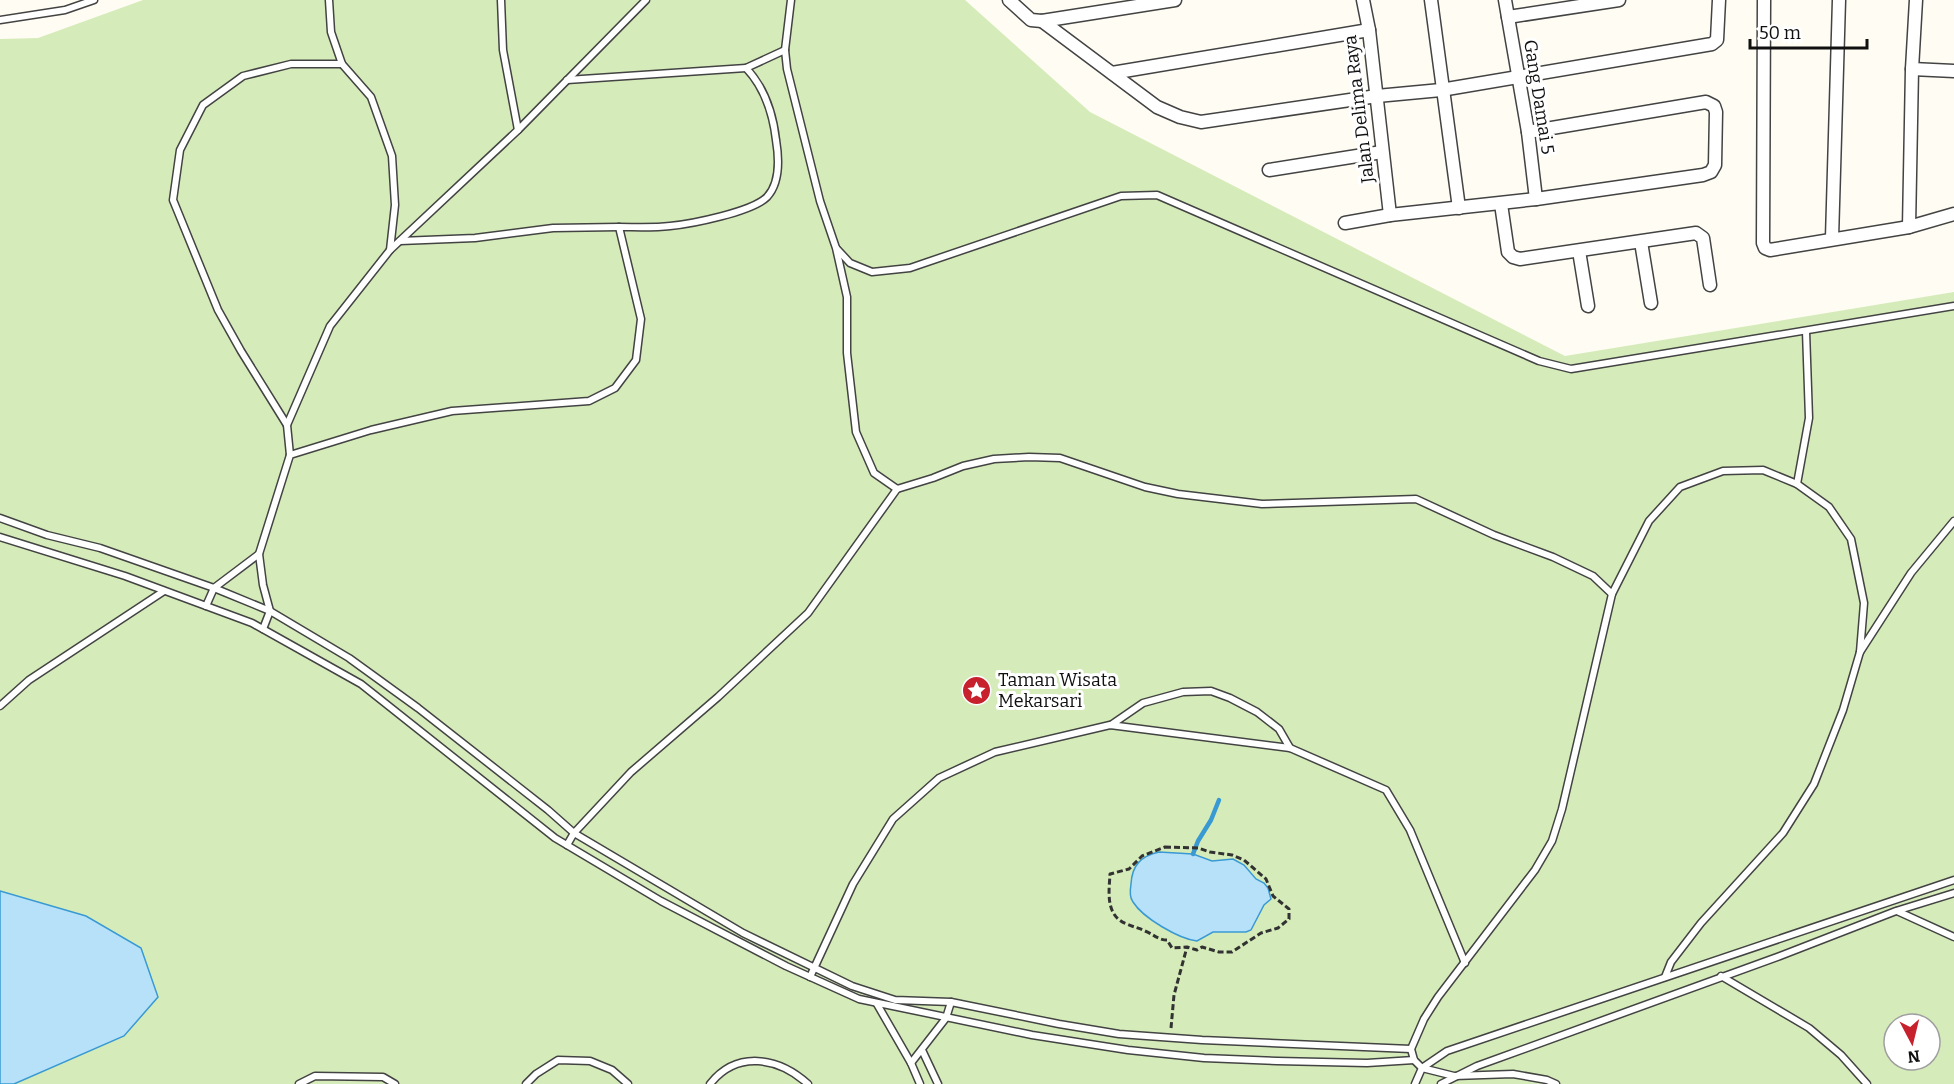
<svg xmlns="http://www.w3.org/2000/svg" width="1954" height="1084" font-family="Bitter,serif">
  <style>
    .green { fill: #d5ecba; fill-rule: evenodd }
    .water { fill: #b6e1f9; stroke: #3999d3; stroke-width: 1.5 }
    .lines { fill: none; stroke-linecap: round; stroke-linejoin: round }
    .stream { stroke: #3999d3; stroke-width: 4.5 }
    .lane-casing { stroke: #434343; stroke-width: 9 }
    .street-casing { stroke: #434343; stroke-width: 15 }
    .path { stroke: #323232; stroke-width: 3; stroke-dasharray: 6 3; stroke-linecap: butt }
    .lane { stroke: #fff; stroke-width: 6 }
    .street { stroke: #fff; stroke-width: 12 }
    .labels { text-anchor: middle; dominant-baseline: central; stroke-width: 6; stroke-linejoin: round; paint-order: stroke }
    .street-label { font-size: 18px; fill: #101010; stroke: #fff }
    .poi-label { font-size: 18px; fill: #101010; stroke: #fff; text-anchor: start }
  </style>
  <rect width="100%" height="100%" fill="#fffcf3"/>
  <path class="green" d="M143 0H965L1090 112 1565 356 1954 292V1084H0V39L38 38ZM1894 1024H1930V1060H1894Z"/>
  <g class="water">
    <path d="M1159 852 1193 854 1212 861 1233 859 1244 865 1256 879 1264 883 1268 888 1271 899 1264 905 1251 930 1246 932H1213L1197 941C1179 939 1143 918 1133 902 1129 897 1130 890 1131 884 1132 865 1141 856 1159 852Z"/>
    <polygon points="0,891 86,916 141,948 158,997 124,1036 14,1084 0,1084"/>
  </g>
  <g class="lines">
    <polyline class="stream" points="1193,854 1198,841 1211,820 1219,800"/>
    <defs>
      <g id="lane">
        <polyline points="329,0 331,32 342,64 371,97 392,156 395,205 390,250"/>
        <polyline points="501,0 503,50 518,130"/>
        <polyline points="791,0 785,50 787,69 820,201 836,248 847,297 847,353 856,432 874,473 897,489 933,478 963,466 994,459 1029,457 1060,458 1145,487 1178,494 1262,504 1416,499 1494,535 1553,557 1593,576 1612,594"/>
        <polyline points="0,20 65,10 94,0"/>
        <polyline points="567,80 746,68"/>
        <polyline points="400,241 475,238 553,228 619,227"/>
        <polyline points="837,249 850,263 872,272 910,268 1121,196 1157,195 1539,361 1571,369 1954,306"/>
        <polyline points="287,425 241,351 218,310 173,200 180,150 203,105 243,76 291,64 342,64"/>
        <polyline points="290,455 287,425 330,326 390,250 518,130 646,0"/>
        <polyline points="1797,484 1809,418 1806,331"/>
        <polyline points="0,518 47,535 100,548 214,588 270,611 349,658 418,708 548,810 574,833 743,933 852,986 895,1000 951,1002 1059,1024 1119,1034 1202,1040 1411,1049"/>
        <polyline points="0,537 125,576 252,623 361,684 555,838 661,901 786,966 859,999 1032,1035 1128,1050 1204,1058 1277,1061 1367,1063 1414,1060"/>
        <polyline points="206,606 214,588 259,554"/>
        <path d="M263 629 270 611 263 585 259 554 290 455 371 430 452 411 589 401 615 388 636 360 641 319 619 227C636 227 653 228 670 226 691 224 752 212 767 197 780 183 779 158 776 140 773 114 764 87 746 68L785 50"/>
        <polyline points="1860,652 1911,573 1954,521"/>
        <polyline points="0,706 29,680 164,591"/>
        <polyline points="1111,725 1143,703 1183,692 1211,691 1230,698 1257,712 1279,729 1290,748"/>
        <polyline points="567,845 574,833 631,772 718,697 808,613 897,489"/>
        <polyline points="1897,911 1954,937"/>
        <polyline points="1721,976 1809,1028 1841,1055 1867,1084"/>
        <polyline points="810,977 853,884 893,819 939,778 995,752 1110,725 1290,748 1386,790 1410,830 1465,963"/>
        <polyline points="877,1004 911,1063 920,1084"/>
        <polyline points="922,1050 938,1084"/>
        <polyline points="911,1063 946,1018 951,1002"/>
        <polyline points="299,1084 315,1076 383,1077 395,1084"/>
        <polyline points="526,1084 536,1074 558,1060 590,1061 612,1070 628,1084"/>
        <path d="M710 1084C737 1050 778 1057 808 1084"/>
        <polyline points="1415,1084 1422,1068 1447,1051 1954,880"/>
        <polyline points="1441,1084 1477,1066 1780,956 1896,911 1954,893"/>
        <polyline points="1556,1084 1547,1080 1513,1074 1454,1076 1422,1068 1414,1060 1411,1049 1424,1019 1438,997 1535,870 1552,841 1562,809 1612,594 1649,521 1680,487 1723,471 1763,470 1797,484 1829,507 1851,539 1864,603 1860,652 1843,710 1814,784 1783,833 1701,923 1671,962 1665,977"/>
      </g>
      <g id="street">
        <polyline points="1009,0 1031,20 1042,21 1175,0"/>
        <polyline points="1363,0 1369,30 1390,215"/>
        <polyline points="1431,0 1459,208"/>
        <polyline points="1505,0 1528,132 1536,199"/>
        <polyline points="1764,0 1763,243 1765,248 1770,250 1909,227 1954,214"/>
        <polyline points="1508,17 1619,0"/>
        <polyline points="1042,21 1157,107 1180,117 1201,122 1377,96 1441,90 1712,44 1717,40 1719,0"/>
        <polyline points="1912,69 1954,71"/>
        <polyline points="1112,73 1369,30"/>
        <polyline points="1269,170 1382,152"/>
        <polyline points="1501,204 1508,252 1513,257 1520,259 1696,233 1703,238 1710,285"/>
        <polyline points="1345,223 1390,215 1536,199 1703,175 1711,172 1715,165 1716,112 1714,106 1706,102 1528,132"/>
        <polyline points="1909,227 1912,69 1916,0"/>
        <polyline points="1832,238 1839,0"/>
        <polyline points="1641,242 1651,303"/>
        <polyline points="1579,251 1588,306"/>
      </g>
    </defs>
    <use href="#lane" class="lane-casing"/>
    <use href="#street" class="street-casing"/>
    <g class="path">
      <path d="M1165 847 1198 848 1210 852 1232 855 1244 860 1266 879 1273 896 1289 909V919L1278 928 1261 933 1232 952H1219L1202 947 1197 950 1187 947 1172 948 1167 940C1158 940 1153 934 1145 931 1139 928 1133 927 1127 924 1105 916 1109 892 1110 874L1129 869 1142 856Z"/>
      <polyline points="1171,1028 1174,995 1187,947"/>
    </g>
    <use href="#lane" class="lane"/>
    <use href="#street" class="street"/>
  </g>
  <defs>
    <symbol id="sight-disc" viewBox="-11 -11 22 22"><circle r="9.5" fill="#c7212d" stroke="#fff"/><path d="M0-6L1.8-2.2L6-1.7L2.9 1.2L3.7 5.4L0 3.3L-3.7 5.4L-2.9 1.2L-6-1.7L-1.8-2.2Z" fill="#fff"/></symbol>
  </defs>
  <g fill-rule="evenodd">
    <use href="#sight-disc" x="960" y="674" width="33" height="33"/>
  </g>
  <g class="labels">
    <g class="street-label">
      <text transform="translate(1539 97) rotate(81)">Gang Damai 5</text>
      <text transform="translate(1359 109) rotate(-97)">Jalan Delima Raya</text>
    </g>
    <g class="poi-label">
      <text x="998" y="680">Taman Wisata<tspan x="998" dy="21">Mekarsari</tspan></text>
    </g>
  </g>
  <g transform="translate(1912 1042) rotate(173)"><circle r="28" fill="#ffffff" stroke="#9f9f9f" stroke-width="1.5"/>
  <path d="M0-4.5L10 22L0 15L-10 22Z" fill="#c7212d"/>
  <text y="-9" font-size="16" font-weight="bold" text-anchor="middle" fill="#101010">N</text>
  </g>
  <path d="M1750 39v9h117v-9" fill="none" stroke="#101010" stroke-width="3"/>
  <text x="1759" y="39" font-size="18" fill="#101010" stroke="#ffffff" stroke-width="4.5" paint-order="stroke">50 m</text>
</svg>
